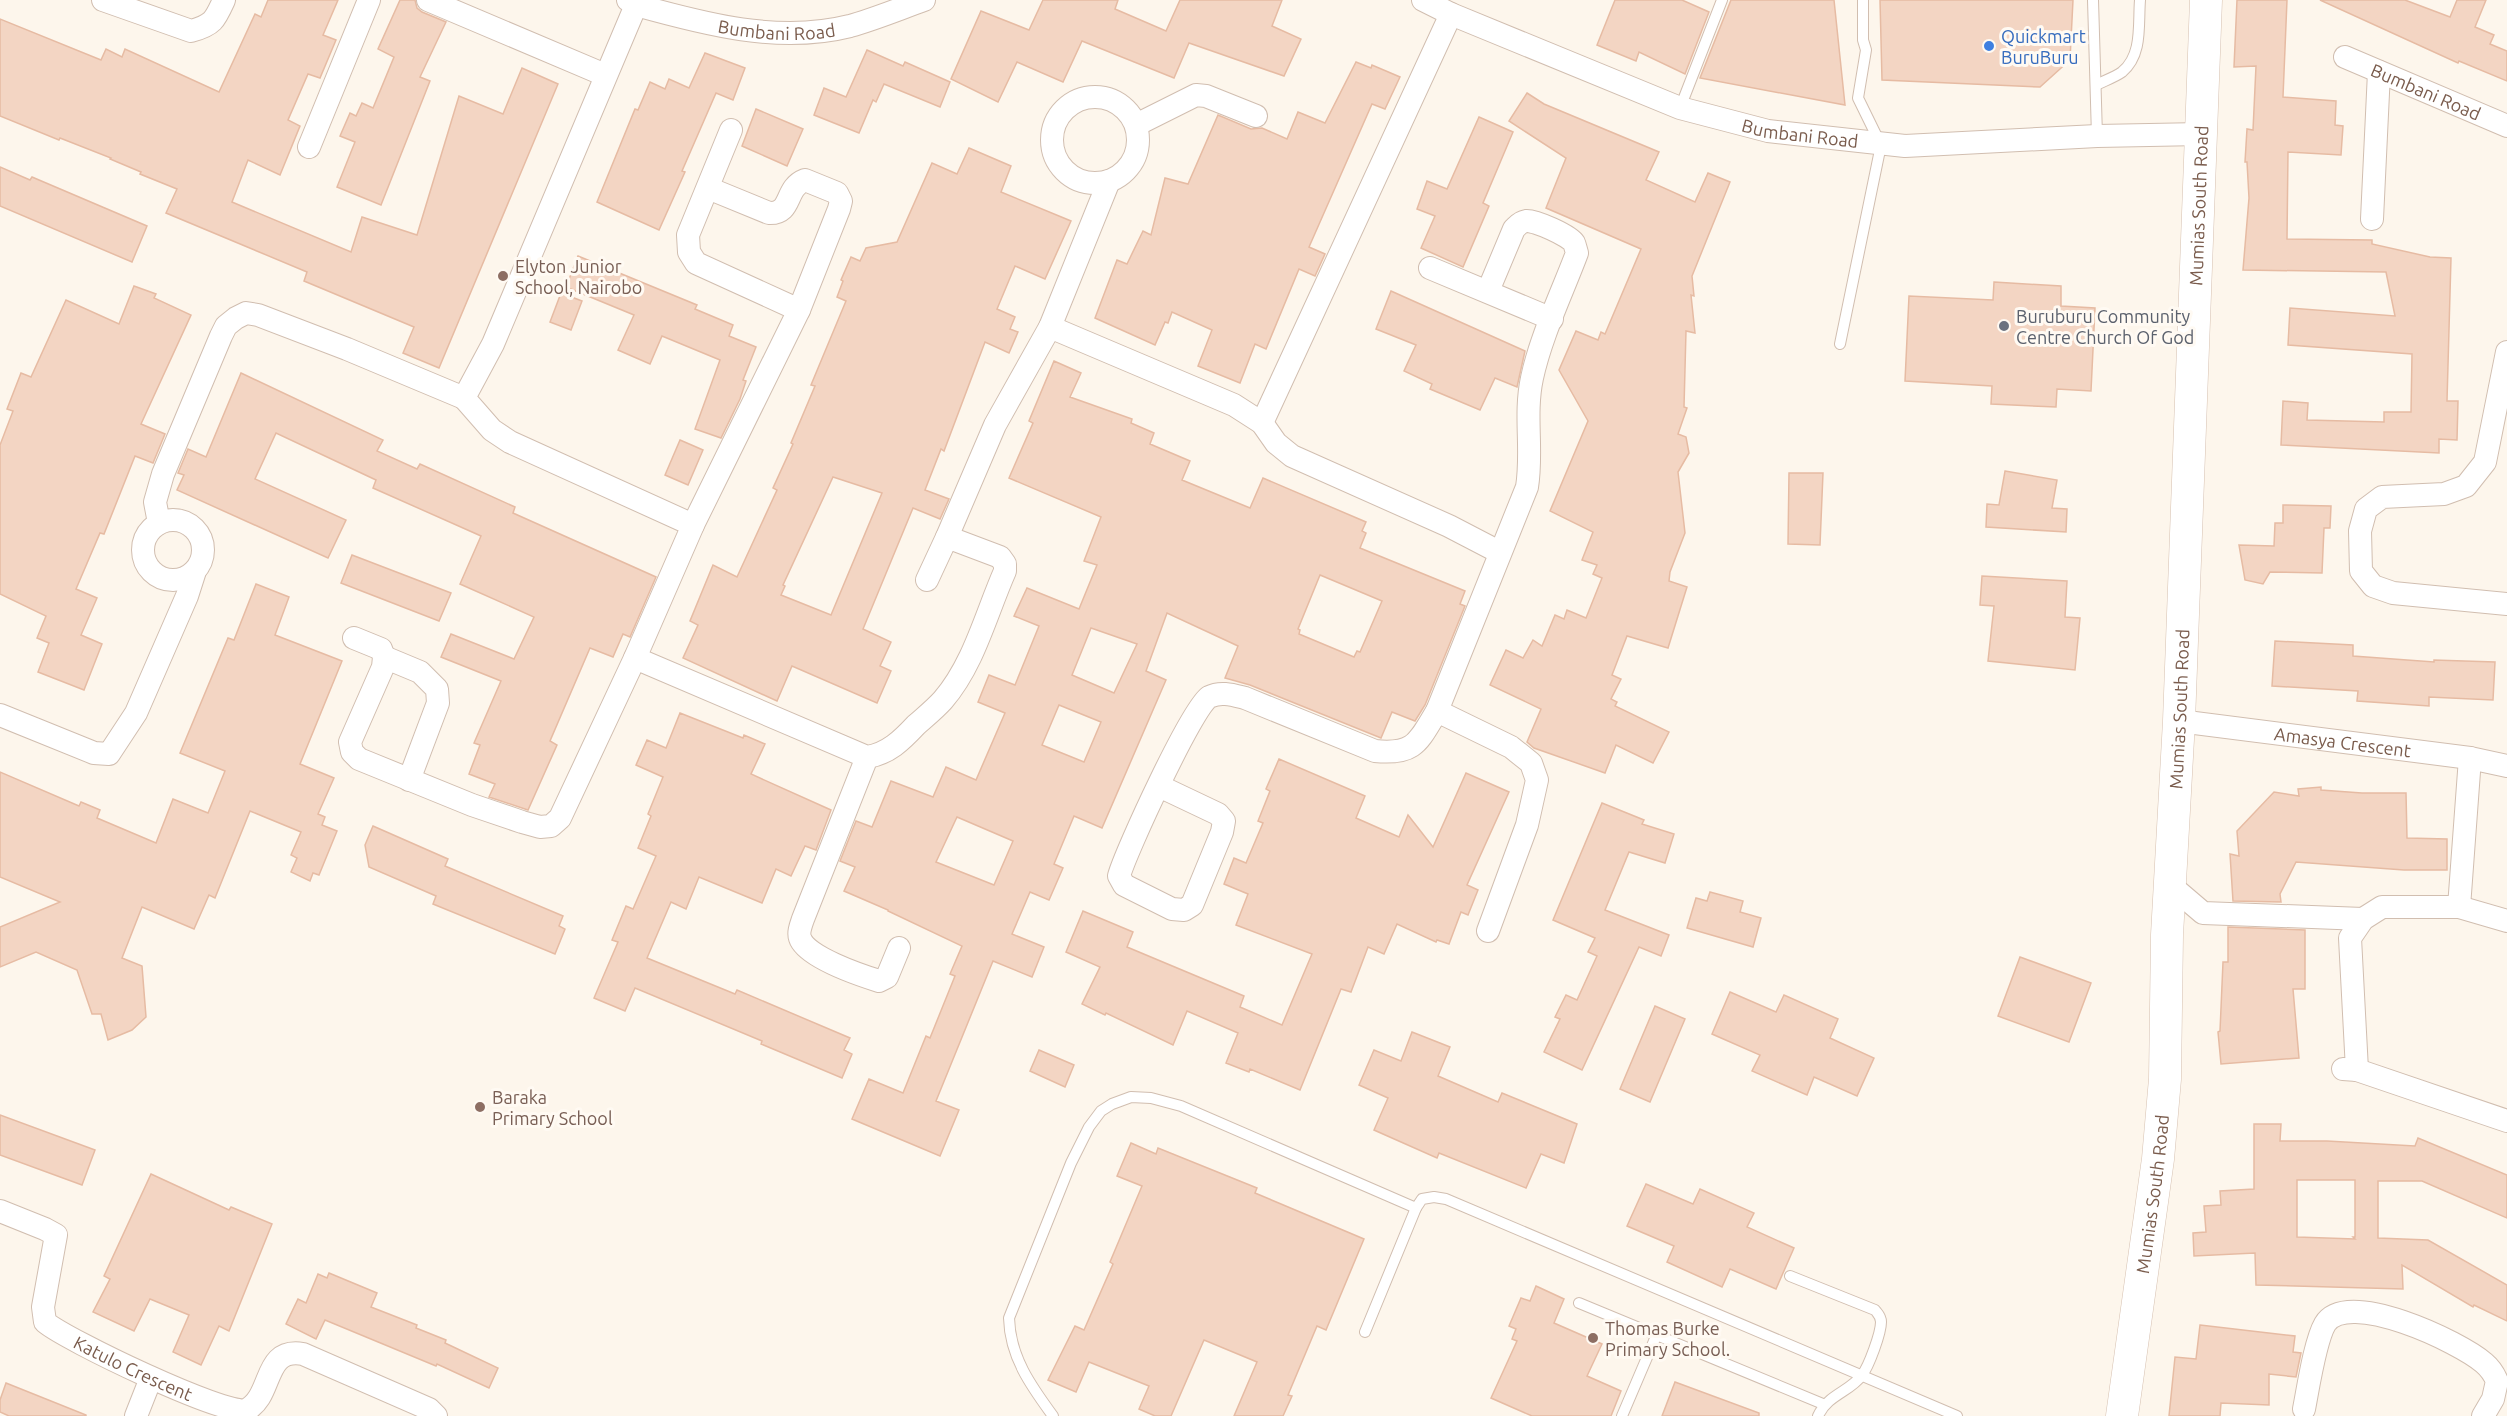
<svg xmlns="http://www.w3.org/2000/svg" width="2507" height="1416" font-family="Ubuntu,sans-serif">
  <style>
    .building { fill: #f3d5c3; stroke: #e6bba3; stroke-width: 1.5; fill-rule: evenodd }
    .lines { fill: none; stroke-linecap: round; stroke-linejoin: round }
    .service-casing { stroke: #d1beb0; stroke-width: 12 }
    .minor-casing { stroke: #d1beb0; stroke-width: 24 }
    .secondary-casing { stroke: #d6c0b0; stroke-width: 33 }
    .service { stroke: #fff; stroke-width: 10 }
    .minor { stroke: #fff; stroke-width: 22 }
    .secondary { stroke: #fff; stroke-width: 32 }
    .shop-dot { fill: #3f7fe0; stroke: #fffaf3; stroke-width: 2 }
    .education-dot { fill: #8d6e63; stroke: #fffaf3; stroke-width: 2 }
    .worship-dot { fill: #6b7280; stroke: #fffaf3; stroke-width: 2 }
    .labels { text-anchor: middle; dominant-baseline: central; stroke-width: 6; stroke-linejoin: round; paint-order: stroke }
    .street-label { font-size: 18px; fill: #7a5c4d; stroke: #fffaf3 }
    .shop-label { font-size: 18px; fill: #366cbe; stroke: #fffaf3; text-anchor: start }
    .education-label { font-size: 18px; fill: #785e54; stroke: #fffaf3; text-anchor: start }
    .worship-label { font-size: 18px; fill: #5b616d; stroke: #fffaf3; text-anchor: start }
  </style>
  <rect width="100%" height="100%" fill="#fdf6ec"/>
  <g class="building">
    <polygon points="268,0 338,0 323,35 336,40 320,78 308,74 288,120 300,126 280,175 248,160 232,202 351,252 362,217 417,235 459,96 503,114 522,68 558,84 439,368 403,353 414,327 304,281 307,272 166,213 177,189 140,174 141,172 110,159 111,158 60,138 59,140 0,116 0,19 101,60 106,49 122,57 125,49 219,92 255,14 261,17"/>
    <polygon points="400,0 415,0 417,8 422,12 446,22 420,77 430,81 381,205 337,187 355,142 340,136 350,113 356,116 362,103 373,108 394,57 378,49"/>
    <polygon points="1043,0 1118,0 1115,9 1166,31 1180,0 1282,0 1272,26 1301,39 1284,76 1189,43 1174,78 1082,41 1063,82 1017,62 998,102 951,79 981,11 1029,30"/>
    <polygon points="1615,0 1682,0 1709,12 1685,74 1639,52 1636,61 1597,45"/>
    <polygon points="1731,0 1834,0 1845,105 1700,78"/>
    <polygon points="1880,0 2073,0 2070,60 2040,87 1882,80"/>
    <polygon points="2237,0 2287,0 2283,97 2336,101 2335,125 2343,126 2341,155 2288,152 2287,239 2372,240 2372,244 2430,257 2451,258 2447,401 2458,401 2457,440 2439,439 2439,453 2281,445 2283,401 2308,403 2307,420 2384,422 2384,412 2411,412 2412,354 2288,345 2290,308 2395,316 2386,272 2243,270 2249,198 2247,162 2245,162 2247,129 2253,130 2256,66 2234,67"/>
    <polygon points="2320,0 2405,0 2450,17 2457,0 2486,0 2475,27 2494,35 2490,44 2507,51 2507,81 2459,61 2458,63"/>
    <polygon points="867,50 903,66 905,62 950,82 940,107 884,84 876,102 873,100 859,133 814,115 824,88 846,97"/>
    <polygon points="705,53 745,68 733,100 716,93 682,171 685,172 659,230 597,202 635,109 638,110 650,82 665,89 669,79 689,88"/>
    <polygon points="1356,62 1371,68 1372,65 1400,77 1385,109 1372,104 1309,247 1325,254 1315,276 1299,269 1266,349 1255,344 1240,383 1198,366 1212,330 1172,312 1168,323 1165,322 1155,345 1095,318 1117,260 1127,264 1143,231 1151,235 1165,178 1188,184 1218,115 1251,129 1262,128 1287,139 1298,112 1325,123"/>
    <polygon points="1527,93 1544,104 1659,152 1646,180 1695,202 1708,173 1730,182 1692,276 1694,296 1691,295 1695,333 1686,331 1684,407 1687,408 1678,434 1686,437 1689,453 1678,472 1685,533 1670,572 1669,581 1687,587 1668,648 1627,636 1612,675 1621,679 1611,699 1617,702 1615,706 1669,732 1653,763 1616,745 1605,773 1534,748 1527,742 1541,709 1490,685 1506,650 1523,658 1533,640 1542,646 1555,615 1564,619 1567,610 1586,618 1602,578 1593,574 1597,565 1582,560 1593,532 1550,511 1588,421 1559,370 1576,331 1598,340 1601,332 1605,334 1641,249 1546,208 1566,158 1509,121"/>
    <polygon points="756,109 803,129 787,166 742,146"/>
    <polygon points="1479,117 1513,132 1483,203 1489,206 1463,267 1421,248 1435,216 1417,209 1427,181 1447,189"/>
    <path d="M969 148 1011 166 1001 192 1071 221 1045 279 1015 266 997 309 1015 317 1010 329 1018 332 1009 353 985 342 944 451 941 449 925 490 949 499 940 519 913 508 863 629 891 642 880 666 891 671 877 703 792 666 777 701 683 658 698 625 690 621 713 565 737 577 777 490 773 488 793 444 791 443 815 386 811 385 846 301 837 297 843 281 841 280 851 257 860 261 866 248 897 242 932 163 957 174ZM833 477 882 493 831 615 781 595 785 586 783 585Z"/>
    <polygon points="0,167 30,180 32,177 147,226 132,262 0,206"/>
    <polygon points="578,256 697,305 695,309 733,325 729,336 756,347 743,380 746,381 740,399 721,438 695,429 720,360 662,336 650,364 618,350 634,315 566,287"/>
    <polygon points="1994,282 2061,286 2061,306 2095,308 2091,391 2057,389 2056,407 1991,404 1992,386 1905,381 1909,296 1993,300"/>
    <polygon points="134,286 156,294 154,298 191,315 141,424 165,434 153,463 135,456 104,534 100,533 76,589 97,598 81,635 102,644 84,690 38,672 49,643 37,638 46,616 0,594 0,445 13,411 7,409 21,373 31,377 66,300 119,324"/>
    <polygon points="1391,291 1525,351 1517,387 1495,378 1480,410 1430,389 1432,384 1404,371 1416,345 1376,329"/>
    <polygon points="561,293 582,301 571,330 550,322"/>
    <path d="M1054 361 1081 373 1070 397 1132 419 1131 423 1154 433 1150 444 1190 461 1182 480 1250 508 1263 478 1366 522 1362 531 1366 533 1360 548 1465 591 1460 604 1465 606 1425 705 1415 721 1392 712 1381 738 1250 685 1225 678 1238 646 1167 613 1146 671 1166 680 1102 828 1074 816 1054 864 1063 868 1049 900 1030 892 1012 934 1044 947 1032 977 993 961 936 1101 959 1110 940 1156 852 1119 869 1079 903 1093 926 1036 930 1038 955 976 950 974 962 946 888 911V910L844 891 855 867 840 861 856 821 872 827 891 781 933 797 946 767 976 780 1005 713 978 702 989 675 1015 685 1039 626 1014 616 1027 588 1079 609 1097 565 1084 561 1101 517 1009 478 1033 423 1029 421ZM1320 575 1382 601 1360 652 1357 651 1354 657 1299 634 1300 630 1298 629ZM1091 628 1137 644 1114 693 1072 675ZM1059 705 1101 722 1084 762 1042 745ZM957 817 1013 841 994 885 936 862Z"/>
    <polygon points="241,373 383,440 377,451 417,469 420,464 515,507 513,513 656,577 630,637 623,634 613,657 590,648 550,741 557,745 528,810 489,797 495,784 469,774 480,745 474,743 501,681 441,657 451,634 514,659 534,617 460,584 481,536 373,488 376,480 276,433 255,479 346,520 328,558 177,490 184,475 178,473 188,449 206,457"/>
    <polygon points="680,440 703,450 688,485 665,475"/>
    <polygon points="2005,471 2057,480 2052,508 2067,509 2066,532 1986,527 1987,504 1999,505"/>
    <polygon points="1789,473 1823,473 1820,545 1788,544"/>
    <polygon points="2283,505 2331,506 2330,528 2324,528 2322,573 2270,572 2263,584 2245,580 2239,545 2274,546 2275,523 2283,523"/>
    <polygon points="352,555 451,593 439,621 341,583"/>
    <polygon points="1982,576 2067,581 2065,617 2080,618 2075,670 1988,661 1994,606 1980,605"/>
    <polygon points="256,584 289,597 275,635 342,661 300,764 334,778 318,814 325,817 322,825 337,831 319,875 313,873 310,881 291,872 297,858 291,855 301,832 250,811 215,898 209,895 194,929 142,907 122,958 142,966 146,1017 132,1030 108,1040 101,1014 92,1014 77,970 36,952 0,967 0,927 60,902 0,877 0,772 79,806 81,802 100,810 97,818 156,843 173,799 208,813 225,771 180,753 228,638 234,640"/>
    <polygon points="2275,641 2353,645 2353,656 2434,662 2434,660 2495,662 2493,700 2429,697 2429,706 2357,701 2358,691 2272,686"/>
    <polygon points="680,713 743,738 744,735 765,744 751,774 831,810 816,850 805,846 791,876 776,869 762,903 699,877 686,909 671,902 647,958 735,994 737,990 850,1038 844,1050 852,1054 842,1078 761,1044 762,1041 635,988 625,1011 594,998 618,942 612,940 626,906 633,909 656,856 638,848 651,816 648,814 663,777 636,765 647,740 666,748"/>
    <polygon points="1279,759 1365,796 1356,818 1399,837 1408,815 1433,847 1466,773 1509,792 1467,885 1478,890 1468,915 1461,912 1449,944 1437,940 1436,942 1397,924 1384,954 1368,947 1351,992 1341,989 1300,1090 1250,1069 1249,1072 1226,1063 1238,1033 1187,1011 1173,1045 1106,1013 1105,1015 1082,1004 1100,967 1066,952 1083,911 1133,932 1127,947 1244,996 1240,1007 1282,1025 1312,954 1236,925 1248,894 1224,884 1234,858 1246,863 1263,823 1258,821 1270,791 1266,789"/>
    <polygon points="2321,787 2321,790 2362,793 2406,793 2407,838 2447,839 2447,870 2404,870 2296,862 2280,894 2281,902 2233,901 2230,854 2239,856 2237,831 2274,792 2299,796 2298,789"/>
    <polygon points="1602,803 1644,820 1642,824 1674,834 1665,863 1629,852 1605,910 1669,935 1661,956 1639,947 1582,1070 1544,1052 1560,1019 1555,1017 1566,995 1577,1000 1597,956 1588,952 1595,938 1553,920"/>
    <polygon points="373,826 448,859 445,866 563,916 559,926 565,929 555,954 433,904 436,896 369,867 365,845"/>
    <polygon points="1710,892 1743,901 1740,912 1761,918 1753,947 1687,928 1696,898 1707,901"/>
    <polygon points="2228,927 2305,930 2305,989 2293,989 2299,1058 2221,1064 2218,1032 2220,1031 2223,962 2228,962"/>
    <polygon points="2020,957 2091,983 2069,1042 1998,1016"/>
    <polygon points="1730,992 1776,1012 1784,995 1838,1019 1830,1038 1874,1058 1857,1096 1814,1077 1807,1095 1752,1071 1760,1055 1712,1034"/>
    <polygon points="1655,1006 1685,1019 1650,1102 1620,1089"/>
    <polygon points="1412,1032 1450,1047 1438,1076 1498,1102 1502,1093 1577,1124 1564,1163 1541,1154 1526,1188 1439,1153 1437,1158 1374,1130 1388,1098 1359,1085 1374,1050 1401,1061"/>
    <polygon points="1039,1050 1074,1065 1065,1087 1030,1071"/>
    <polygon points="0,1115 95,1150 82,1185 0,1155"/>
    <path d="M2254 1124H2281L2280 1141H2327L2415 1146 2418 1138 2507 1175V1218L2422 1181H2378V1238L2428 1240 2507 1285V1321L2474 1305 2473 1307 2402 1265 2403 1289 2256 1285 2255 1253 2194 1256 2193 1233 2206 1232 2204 1206 2221 1205 2220 1191 2254 1189ZM2297 1180H2355V1237H2353L2355 1239 2297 1237Z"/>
    <polygon points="1131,1143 1156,1154 1158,1148 1257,1188 1255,1193 1364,1239 1326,1330 1317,1326 1288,1395 1292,1396 1283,1416 1234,1416 1257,1362 1204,1340 1171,1416 1155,1416 1139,1409 1149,1386 1089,1362 1076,1392 1048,1380 1075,1326 1084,1330 1113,1264 1110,1262 1142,1186 1117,1176"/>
    <polygon points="151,1174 229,1210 231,1207 272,1224 229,1331 219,1326 201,1365 173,1352 189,1315 150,1299 134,1331 93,1312 110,1279 104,1276"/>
    <polygon points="1646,1184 1693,1204 1700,1189 1754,1213 1747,1227 1794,1248 1776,1289 1730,1269 1722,1287 1667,1262 1674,1246 1627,1226"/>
    <polygon points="329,1273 377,1293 371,1307 417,1325 416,1328 446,1340 445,1343 498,1368 489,1388 437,1364 436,1366 325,1320 316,1339 286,1324 298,1299 306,1303 318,1274 327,1278"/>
    <polygon points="1536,1286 1564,1299 1554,1323 1602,1344 1587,1376 1621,1391 1611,1416 1532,1416 1491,1398 1517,1341 1512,1339 1516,1329 1509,1326 1521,1298 1530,1301"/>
    <polygon points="2200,1325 2295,1336 2293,1352 2301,1353 2296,1377 2269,1374 2269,1405 2221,1403 2220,1416 2169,1416 2175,1357 2196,1359"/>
    <polygon points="1675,1382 1759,1413 1759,1416 1662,1416"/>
    <polygon points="6,1383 86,1415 86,1416 9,1416 0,1412 0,1400"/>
  </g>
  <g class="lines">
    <defs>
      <g id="service">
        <polyline points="2093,0 2097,136"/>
        <path d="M2096 85C2104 81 2115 77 2122 72 2143 55 2138 24 2140 0"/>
        <polyline points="1680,108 1722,0"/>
        <polyline points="1840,344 1881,145 1858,98 1866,50 1863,40 1863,0"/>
        <path d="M1790 1276 1875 1310C1878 1314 1881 1316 1881 1322 1881 1333 1869 1366 1862 1375 1850 1392 1828 1394 1818 1416"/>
        <polyline points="1579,1303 1823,1404"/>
        <polyline points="1365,1332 1416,1208 1422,1199 1434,1197 1446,1199 1957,1416"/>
        <path d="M1053 1416C1031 1386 1010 1357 1009 1318L1071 1163 1089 1127 1101 1111 1112 1104 1131 1097 1151 1098 1181 1106 1416 1208"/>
        <polyline points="1622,1416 1657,1334"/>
      </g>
      <g id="minor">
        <path d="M103 0 191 31C213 25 215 20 224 0"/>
        <polyline points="428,0 605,75"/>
        <path id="s1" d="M628 0 636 5C704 24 779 44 850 26 875 19 899 9 924 0"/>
        <path id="s2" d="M1423 0 1451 14 1680 108 1768 131 1905 146 2097 136 2201 134"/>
        <path id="s3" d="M2345 57 2507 126"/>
        <circle cx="1095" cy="140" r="43"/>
        <polyline points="1136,125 1196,95 1206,96 1256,116"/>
        <polyline points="309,147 369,0"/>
        <path d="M708 188 769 213C793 214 784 188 805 180L837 193 841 201 839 209 799 310"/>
        <polyline points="2372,219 2379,72"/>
        <polyline points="1430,268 1552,319"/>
        <polyline points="1050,327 1109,181"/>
        <polyline points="2507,352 2485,462 2466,486 2444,494 2382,497 2366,509 2360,531 2361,571 2373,586 2393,593 2507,604"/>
        <polyline points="1262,423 1276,443 1292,456 1449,526 1499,552"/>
        <circle cx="173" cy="550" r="30"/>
        <polyline points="159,523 155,502 163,474 221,336 226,326 236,318 246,313 258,315 347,349 464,398"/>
        <polyline points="693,525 799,310 696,263 689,252 688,235 731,130"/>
        <polyline points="947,537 995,425 1050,327 1234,405 1262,423 1451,14"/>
        <polyline points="354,638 381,649 384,657 383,667 350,742 352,752 359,759 472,805 522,822 540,827 551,826 560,818 635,658 693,525 510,442 492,430 464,398 493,344 636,5"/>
        <polyline points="384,657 420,672 437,689 438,703 409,780"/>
        <path d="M635 658 867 757C888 754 902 740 916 725 925 717 935 709 943 700 974 664 986 614 1005 571V564L1000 557 947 537 927 580"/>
        <polyline points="1437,711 1511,747 1531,763 1537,780 1527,825 1488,931"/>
        <polyline points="0,715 94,753 109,754 136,713 187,596 195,571"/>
        <path id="s4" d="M2179 721 2470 758 2507 766"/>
        <path d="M867 757 803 919C801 925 798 932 800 938 806 957 860 975 879 981L887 977 899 948"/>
        <path d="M1159 786 1218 814 1224 821 1222 832 1192 905 1184 910 1172 909 1124 885 1119 876C1125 853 1194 704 1209 697 1221 691 1233 695 1245 698L1375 751C1415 755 1418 742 1437 711L1527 487C1533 451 1524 415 1532 378 1541 336 1562 293 1577 253 1576 250 1575 245 1574 243 1570 236 1535 220 1526 221 1520 222 1518 225 1514 229L1488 291"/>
        <polyline points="2169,884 2203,913 2363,919"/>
        <polyline points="2459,907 2470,758"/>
        <polyline points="2343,1069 2357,1070 2350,938 2363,919 2382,907 2459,907 2507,921"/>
        <polyline points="2357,1070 2507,1121"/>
        <path id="s5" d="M0 1211 45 1229 56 1235 43 1307 45 1322C66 1340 225 1416 246 1410 274 1396 262 1347 303 1354L429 1409 436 1416"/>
        <path d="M2304 1409C2308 1389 2315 1341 2325 1324 2347 1288 2460 1342 2484 1363 2490 1368 2494 1374 2497 1381L2493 1399 2483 1416"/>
        <polyline points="136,1416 151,1378"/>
      </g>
      <g id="secondary">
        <path id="s6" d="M2122 1416 2158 1159 2165 1079 2167 935 2179 721 2206 0"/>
      </g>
    </defs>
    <use href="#service" class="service-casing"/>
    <use href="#minor" class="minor-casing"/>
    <use href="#secondary" class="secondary-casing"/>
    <use href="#service" class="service"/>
    <use href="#minor" class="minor"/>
    <use href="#secondary" class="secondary"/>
  </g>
  <circle class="shop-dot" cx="1989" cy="46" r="6"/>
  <g class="education-dot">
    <circle cx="503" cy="276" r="6"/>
    <circle cx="480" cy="1107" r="6"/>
    <circle cx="1593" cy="1338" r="6"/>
  </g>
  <circle class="worship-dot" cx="2004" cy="326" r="6"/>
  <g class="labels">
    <g class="street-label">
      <text stroke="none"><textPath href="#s1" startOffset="153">Bumbani Road</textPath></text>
      <text stroke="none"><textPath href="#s3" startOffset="88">Bumbani Road</textPath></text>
      <text stroke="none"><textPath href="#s2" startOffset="402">Bumbani Road</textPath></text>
      <text stroke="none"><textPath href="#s6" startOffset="1214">Mumias South Road</textPath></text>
      <text stroke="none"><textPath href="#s6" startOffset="710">Mumias South Road</textPath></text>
      <text stroke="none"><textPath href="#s4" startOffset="165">Amasya Crescent</textPath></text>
      <text stroke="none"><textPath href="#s6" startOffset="224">Mumias South Road</textPath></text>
      <text stroke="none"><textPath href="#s5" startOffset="249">Katulo Crescent</textPath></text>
    </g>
    <g class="shop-label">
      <text x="2001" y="36">Quickmart<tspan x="2001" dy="21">BuruBuru</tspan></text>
    </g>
    <g class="education-label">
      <text x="515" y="266">Elyton Junior<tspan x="515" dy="21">School, Nairobo</tspan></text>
      <text x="492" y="1097">Baraka<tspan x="492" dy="21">Primary School</tspan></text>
      <text x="1605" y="1328">Thomas Burke<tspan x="1605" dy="21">Primary School.</tspan></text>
    </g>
    <g class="worship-label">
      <text x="2016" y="316">Buruburu Community<tspan x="2016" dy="21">Centre Church Of God</tspan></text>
    </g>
  </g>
</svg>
